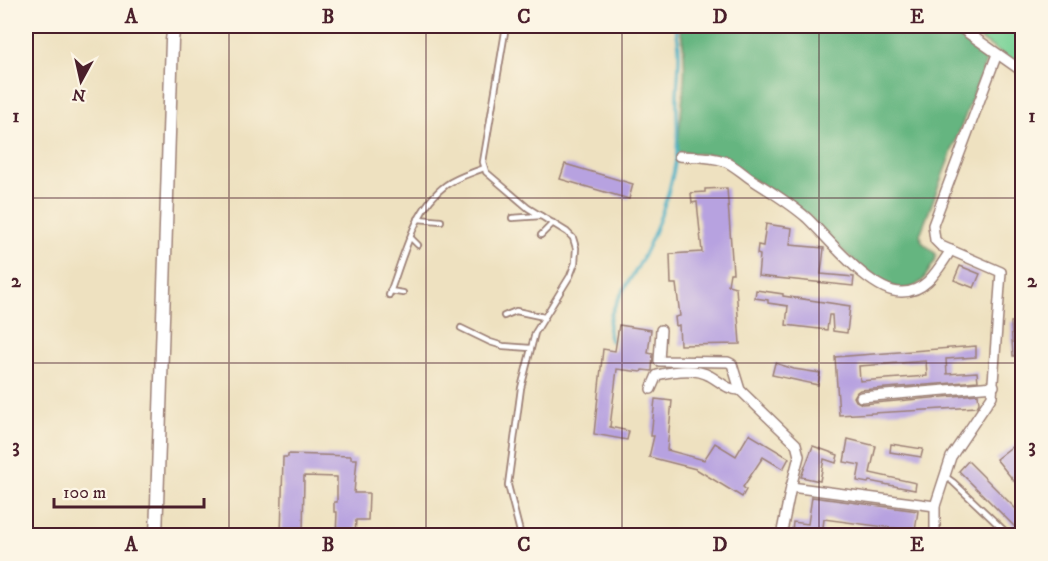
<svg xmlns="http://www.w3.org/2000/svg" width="1048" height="561" font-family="'IM FELL DW Pica',serif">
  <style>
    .green { fill: #7cd398; stroke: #637962; stroke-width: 1.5 }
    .forest { fill: #65b580; stroke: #586a56; stroke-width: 1.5 }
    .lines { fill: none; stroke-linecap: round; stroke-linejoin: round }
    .stream { stroke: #45aec4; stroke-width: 3 }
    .building { fill: #b7a2e0; fill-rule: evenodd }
    .service-casing { stroke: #9c8076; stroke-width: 8 }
    .minor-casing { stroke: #9c8076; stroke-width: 12 }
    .tertiary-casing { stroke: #9c8076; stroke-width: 15 }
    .service { stroke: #fff; stroke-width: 4.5 }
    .minor { stroke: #fff; stroke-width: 9 }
    .tertiary { stroke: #fff; stroke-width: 12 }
    .grid { fill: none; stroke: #4a1f2b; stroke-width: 1.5; stroke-opacity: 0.55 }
    .neatline { fill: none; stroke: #4a1f2b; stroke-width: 2 }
    .grid-label { font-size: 20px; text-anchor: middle; font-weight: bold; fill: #4a1f2b }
  </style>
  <rect width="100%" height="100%" fill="#fcf5e5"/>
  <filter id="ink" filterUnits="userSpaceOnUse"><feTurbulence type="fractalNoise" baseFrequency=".0167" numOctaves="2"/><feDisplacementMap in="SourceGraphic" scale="12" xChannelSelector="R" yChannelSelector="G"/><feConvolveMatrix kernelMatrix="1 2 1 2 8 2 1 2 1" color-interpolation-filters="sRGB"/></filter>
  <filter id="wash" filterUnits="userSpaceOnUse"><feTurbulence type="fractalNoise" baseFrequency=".008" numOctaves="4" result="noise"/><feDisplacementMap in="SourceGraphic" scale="24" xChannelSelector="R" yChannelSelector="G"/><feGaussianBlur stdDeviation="1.35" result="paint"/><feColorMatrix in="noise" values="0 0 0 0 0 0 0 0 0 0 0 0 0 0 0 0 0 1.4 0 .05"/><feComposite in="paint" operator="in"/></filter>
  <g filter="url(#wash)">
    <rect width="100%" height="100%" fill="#eee1c0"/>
    <polygon class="green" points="962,26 1006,26 1022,36 1022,68"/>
    <path class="forest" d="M679 26H944L983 55 986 61 920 235 922 242 936 254 935 261 923 280 914 287 903 289 886 285 879 282 841 249 807 214 714 155 677 152C680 113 691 62 679 26Z"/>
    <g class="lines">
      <path class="stream" d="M611 341C600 314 631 283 642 259 658 227 670 193 676 159 679 138 676 115 677 94 678 71 682 48 675 26"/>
    </g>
    <g id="blocks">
      <g class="building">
        <polygon points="565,164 633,184 629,199 560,179"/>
        <polygon points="727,188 733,273 730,273 728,285 736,287 740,344 680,345 679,325 676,326 675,317 680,316 676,284 671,284 670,254 702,252 697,202 692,203 691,193 705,192 705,189"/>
        <polygon points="766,224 792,228 790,245 824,248 821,274 854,277 853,286 758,276 760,255 757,254 758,245 763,246"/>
        <polygon points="960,266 980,274 974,288 954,280"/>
        <polygon points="756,290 783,294 783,296 850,306 847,333 833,331 832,315 829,315 827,330 786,325 788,306 768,303 768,300 755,298"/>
        <polygon points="1023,321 1023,356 1013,356 1011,322"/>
        <polygon points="619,325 651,330 648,353 653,354 652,371 642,370 641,372 617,369 610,427 629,431 627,440 594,434 603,349 615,351"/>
        <path d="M976 346V357L946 359 947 374 977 372 978 381 860 390 857 392 854 397 856 401 862 404 978 394 979 403 977 407 839 415 835 357ZM926 361 927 376 860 381 859 366Z"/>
        <polygon points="775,363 794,369 820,373 818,385 772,375"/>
        <polygon points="655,399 672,401 667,450 704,460 715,443 736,456 749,434 789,458 783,469 763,457 743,487 746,490 742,497 696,469 649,457 654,436 651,436"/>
        <polygon points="1023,438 1023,492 996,459"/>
        <polygon points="848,439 876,446 870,473 916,483 915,490 869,481 868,483 857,481 860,465 844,462"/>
        <polygon points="891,444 923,449 921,457 890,452"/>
        <polygon points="813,446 838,455 836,463 824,459 820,481 801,477"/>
        <polygon points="288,454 351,456 351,459 357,459 354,493 369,493 368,520 356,520 355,536 336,536 337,512 334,512 334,502 337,502 337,477 304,476 303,536 281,536 283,457 288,457"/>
        <polygon points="968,461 1023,516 1023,535 959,471"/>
        <polygon points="812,497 918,511 915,531 824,519 822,536 807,536 792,532 793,522 808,524"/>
      </g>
    </g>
  </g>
  <g filter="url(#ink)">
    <use href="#blocks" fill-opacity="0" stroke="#9c8076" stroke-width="1.5"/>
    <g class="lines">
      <defs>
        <g id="service">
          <polyline points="506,26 483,162 486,172 528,208 567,232 573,238 576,248 575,263 570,276 535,333 521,388 508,485 521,536"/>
          <polyline points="512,218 541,216"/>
          <polyline points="418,219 441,221"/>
          <polyline points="541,235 553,223"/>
          <polyline points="411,238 418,245"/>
          <polyline points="390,291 403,293"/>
          <path d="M389 295C403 259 414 208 446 185 457 177 472 173 484 168"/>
          <polyline points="504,316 516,311 544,317"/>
          <polyline points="461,328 490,342 503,346 530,348"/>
          <polyline points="946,477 953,482 1010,536"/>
        </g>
        <g id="minor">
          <polyline points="958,26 1022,71"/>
          <path d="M679 156C694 157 710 156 724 161 734 165 742 173 751 179 770 191 790 203 807 218 829 239 871 293 902 292 927 292 938 269 951 250"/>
          <polyline points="661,330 659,361 728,362 732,364 740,390 796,444 799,456 791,487"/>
          <path d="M651 389 657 375C673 371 695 367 710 376 721 382 727 390 740 390"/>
          <polyline points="861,397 994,386"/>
          <polyline points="781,536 791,487 935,506"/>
          <polyline points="935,536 935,506 951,457 992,396 1001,272 941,246 935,240 933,225 997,54"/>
        </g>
        <polyline id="tertiary" points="156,536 172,40 174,26"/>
      </defs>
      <use href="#service" class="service-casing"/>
      <use href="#minor" class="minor-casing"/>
      <use href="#tertiary" class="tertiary-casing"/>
      <use href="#service" class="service"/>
      <use href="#minor" class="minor"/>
      <use href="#tertiary" class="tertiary"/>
    </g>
  </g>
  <path class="grid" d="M229 26V536M426 26V536M622 26V536M819 26V536M26 198H1022M26 363H1022"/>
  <rect width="1048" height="561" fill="none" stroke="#fcf5e5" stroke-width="66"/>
  <g transform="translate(81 81) rotate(188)" stroke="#fcf5e5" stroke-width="4.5" paint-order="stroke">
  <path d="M0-4.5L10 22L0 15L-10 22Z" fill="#4a1f2b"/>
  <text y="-9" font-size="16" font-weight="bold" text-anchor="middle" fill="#4a1f2b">N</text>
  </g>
  <path d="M54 498v9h150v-9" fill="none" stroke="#4a1f2b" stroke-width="3"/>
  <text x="63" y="498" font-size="18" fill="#4a1f2b" stroke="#fcf5e5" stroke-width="4.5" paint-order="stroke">100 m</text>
  <rect x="33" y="33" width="982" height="495" class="neatline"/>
  <g class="grid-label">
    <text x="131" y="23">A</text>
    <text x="328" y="23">B</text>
    <text x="524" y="23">C</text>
    <text x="720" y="23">D</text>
    <text x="917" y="23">E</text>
    <text x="16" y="122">1</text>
    <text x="1032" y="122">1</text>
    <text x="16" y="287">2</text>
    <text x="1032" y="287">2</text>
    <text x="16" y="452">3</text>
    <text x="1032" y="452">3</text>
    <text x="131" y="551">A</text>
    <text x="328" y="551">B</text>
    <text x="524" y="551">C</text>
    <text x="720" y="551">D</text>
    <text x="917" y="551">E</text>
  </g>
</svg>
